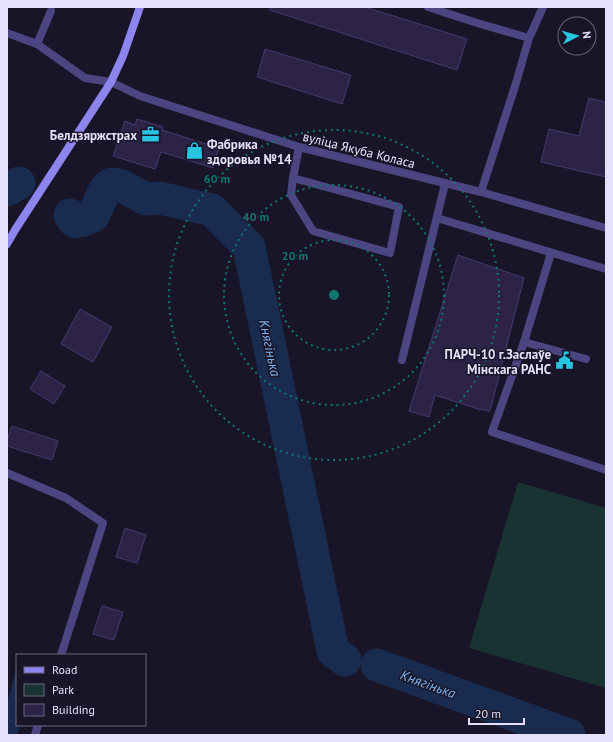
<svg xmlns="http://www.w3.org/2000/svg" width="613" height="742" font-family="'PT Sans',sans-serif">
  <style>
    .green { fill: #193232 }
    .water { fill: #192b4e }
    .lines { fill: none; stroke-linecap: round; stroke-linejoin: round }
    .river { stroke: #192b4e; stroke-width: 33 }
    .building { fill: #2c2347; stroke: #463970 }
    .service { stroke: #4b4681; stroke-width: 8 }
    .minor { stroke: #4b4681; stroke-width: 8 }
    .secondary { stroke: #8c85ee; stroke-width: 8 }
    .ring { fill: none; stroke: #0f766e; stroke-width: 2; stroke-dasharray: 2 4 }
    .labels { text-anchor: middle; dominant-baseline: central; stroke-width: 3; stroke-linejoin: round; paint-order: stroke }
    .poi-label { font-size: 13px; font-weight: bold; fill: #e5e1fb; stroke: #191529; text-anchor: end }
    .street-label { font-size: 13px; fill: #e5e1fb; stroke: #191529 }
    .water-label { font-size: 14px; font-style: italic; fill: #7db4ed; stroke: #191529 }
    .centre { fill: #0f766e; stroke: #191529; stroke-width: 2 }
    .ring-label { font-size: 12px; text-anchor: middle; font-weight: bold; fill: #0f766e; stroke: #191529; stroke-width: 3; stroke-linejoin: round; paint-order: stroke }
  </style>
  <rect width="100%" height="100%" fill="#191529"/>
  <polygon class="green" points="518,482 606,508 606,688 469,648"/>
  <polygon class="water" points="17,666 17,725 20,725 17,735 7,735 7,703"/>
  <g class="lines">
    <g class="river">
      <polyline points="7,190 19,183"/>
      <polyline points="70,215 75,222 84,220 93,216 106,188 112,184 122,186 146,199 160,198 212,210 249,247 333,651 345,660"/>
      <polyline points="377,665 569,735"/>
    </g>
  </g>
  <g class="building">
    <polygon points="271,7 365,7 467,39 457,70 270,10"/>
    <polygon points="265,49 351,75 342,104 257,77"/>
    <polygon points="589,98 606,102 606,177 541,162 549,129 579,136"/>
    <polygon points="137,119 163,127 162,130 219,148 213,168 161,152 155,169 113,156 125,121 135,125"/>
    <polygon points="458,255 524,278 490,411 478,409 435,395 429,417 409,411"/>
    <polygon points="80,309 112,327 93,362 61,344"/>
    <polygon points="41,371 65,386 54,404 30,389"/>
    <polygon points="12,426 58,441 52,460 7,446 7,441"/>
    <polygon points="125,528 146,535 137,563 116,557"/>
    <polygon points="102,606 123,612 114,640 93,634"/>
  </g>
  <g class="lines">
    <g class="service">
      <polyline points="428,7 477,23 529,38"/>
      <polyline points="37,44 51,11"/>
      <polyline points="293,178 399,207 390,253 313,231 291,195 293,178 299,147"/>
      <polyline points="481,192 516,83 529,38 543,7"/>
      <polyline points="437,218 606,269"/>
      <polyline points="551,253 524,342 492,432 606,470"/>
      <polyline points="524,342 586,359"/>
      <polyline points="402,360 445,184"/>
    </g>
    <g class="minor">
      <polyline points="7,33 37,44 85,78 111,82 140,96 299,147 481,192 606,228"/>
      <polyline points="7,473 66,498 103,523 61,655"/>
      <polyline points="35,735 38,725"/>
    </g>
    <polyline class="secondary" points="7,244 15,230 111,82 123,56 140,7"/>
  </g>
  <g class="ring">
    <circle cx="334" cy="295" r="55"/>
    <circle cx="334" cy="295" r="110"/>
    <circle cx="334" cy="295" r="165"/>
  </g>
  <defs>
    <symbol id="office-bare" viewBox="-9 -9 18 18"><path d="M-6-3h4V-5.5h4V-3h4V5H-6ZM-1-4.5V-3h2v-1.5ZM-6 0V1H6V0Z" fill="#27c5e1" stroke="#191529" stroke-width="2.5" paint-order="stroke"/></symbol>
    <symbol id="shop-bare" viewBox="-9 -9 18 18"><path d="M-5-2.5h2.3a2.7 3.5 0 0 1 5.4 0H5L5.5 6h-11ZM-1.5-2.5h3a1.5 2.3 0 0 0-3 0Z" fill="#27c5e1" stroke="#191529" stroke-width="2.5" paint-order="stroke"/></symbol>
    <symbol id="civic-bare" viewBox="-9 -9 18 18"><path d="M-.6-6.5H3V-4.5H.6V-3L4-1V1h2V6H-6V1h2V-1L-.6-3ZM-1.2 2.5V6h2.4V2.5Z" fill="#27c5e1" stroke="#191529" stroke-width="2.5" paint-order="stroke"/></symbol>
  </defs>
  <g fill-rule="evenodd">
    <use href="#office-bare" x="138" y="122" width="25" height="25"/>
    <use href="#shop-bare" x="182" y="138" width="25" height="25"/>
    <use href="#civic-bare" x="552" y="348" width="25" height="25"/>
  </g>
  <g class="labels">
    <g class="poi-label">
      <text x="137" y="135">Белдзяржстрах</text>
      <text x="207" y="144" text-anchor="start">Фабрика<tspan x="207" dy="15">здоровья №14</tspan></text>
      <text x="551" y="354">ПАРЧ-10 г.Заслаўе<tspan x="551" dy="15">Мінскага РАНС</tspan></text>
    </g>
    <g class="street-label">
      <text transform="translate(359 150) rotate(14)">вуліца Якуба Коласа</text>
    </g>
    <g class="water-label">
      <text transform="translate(270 348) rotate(78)">Княгінька</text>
      <text transform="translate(428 684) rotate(20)">Княгінька</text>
    </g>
  </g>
  <circle cx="334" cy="295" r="6" class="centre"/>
  <g class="ring-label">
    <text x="217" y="183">60 m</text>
    <text x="256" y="221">40 m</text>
    <text x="295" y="260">20 m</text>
  </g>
  <rect width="613" height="742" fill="none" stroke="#e5e1fb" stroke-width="16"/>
  <rect x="16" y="654" width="130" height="72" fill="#191529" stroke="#6b677d"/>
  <rect x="24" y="667" width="20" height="6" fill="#8c85ee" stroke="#6b677d"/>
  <text x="52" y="674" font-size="12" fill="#e5e1fb">Road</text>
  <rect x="24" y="684" width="20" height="12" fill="#193232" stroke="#6b677d"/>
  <text x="52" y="694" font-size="12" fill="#e5e1fb">Park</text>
  <rect x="24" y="704" width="20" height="12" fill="#2c2347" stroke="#6b677d"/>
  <text x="52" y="714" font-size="12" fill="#e5e1fb">Building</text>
  <g transform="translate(577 36) rotate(84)"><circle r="19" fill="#191529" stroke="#6b677d"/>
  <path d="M0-3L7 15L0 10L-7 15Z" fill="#27c5e1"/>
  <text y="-6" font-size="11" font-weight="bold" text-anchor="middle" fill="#e5e1fb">N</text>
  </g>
  <path d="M469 718v6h55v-6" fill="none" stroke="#e5e1fb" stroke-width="2"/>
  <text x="475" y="718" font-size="12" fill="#e5e1fb" stroke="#191529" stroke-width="3" paint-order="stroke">20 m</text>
</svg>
